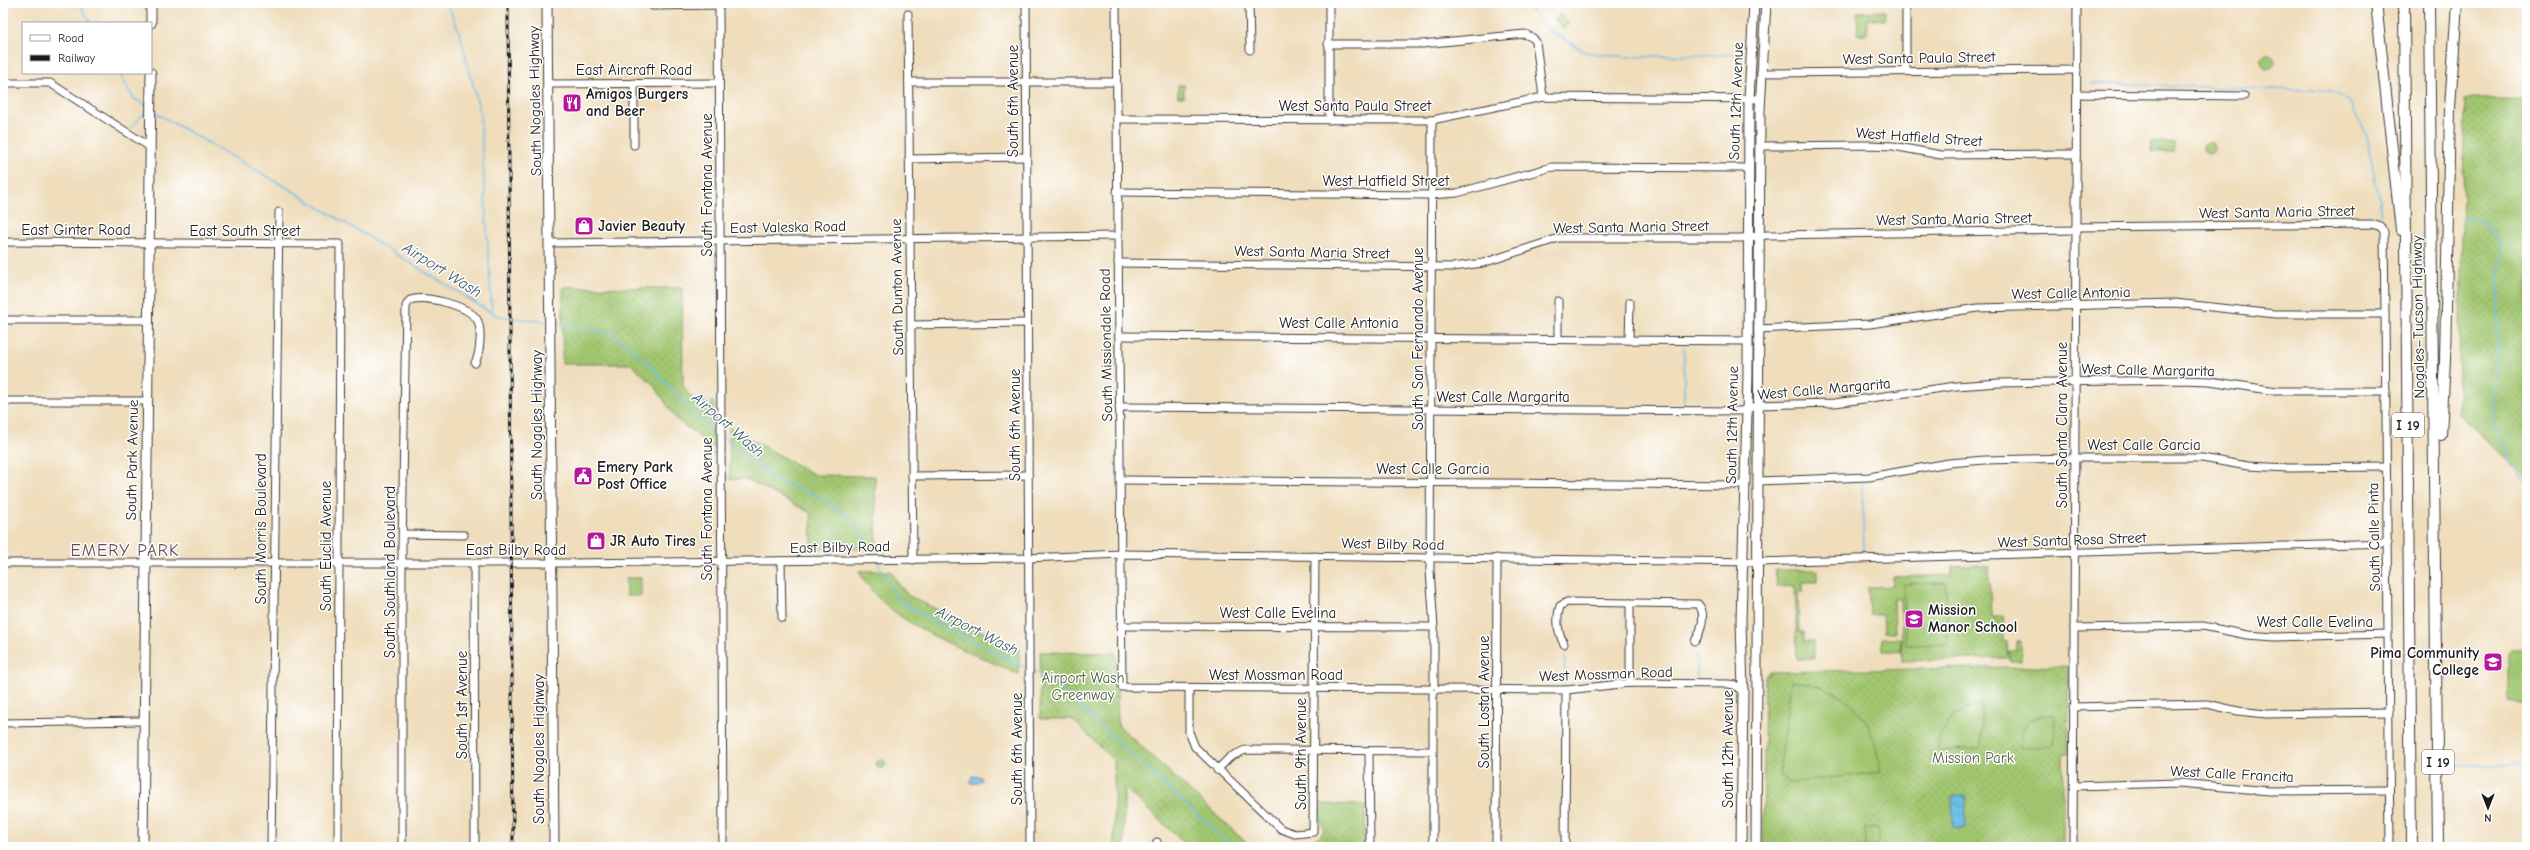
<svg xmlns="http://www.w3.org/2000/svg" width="2530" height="850" font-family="'Comic Neue',sans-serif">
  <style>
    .grass { fill: url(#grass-dots); stroke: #5e7146 }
    .garden { fill: #a1c66f; stroke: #5e7146 }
    .water { fill: url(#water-waves); stroke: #456d82 }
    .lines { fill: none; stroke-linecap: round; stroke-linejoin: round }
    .stream { stroke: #6ebee9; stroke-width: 1.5 }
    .minor-casing { stroke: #3c3934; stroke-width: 9 }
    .major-casing { stroke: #3c3934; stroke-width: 11 }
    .highway-casing { stroke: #3c3934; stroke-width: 12 }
    .minor { stroke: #fff; stroke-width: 7 }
    .major { stroke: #fff; stroke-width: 9 }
    .highway { stroke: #fff; stroke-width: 10 }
    .rail-casing { stroke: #1c1c1c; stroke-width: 3 }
    .rail { stroke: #fff; stroke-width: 1.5; stroke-dasharray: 4.5; stroke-linecap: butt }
    .labels { text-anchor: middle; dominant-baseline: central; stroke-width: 3; stroke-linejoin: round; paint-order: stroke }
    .shield { fill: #fff; stroke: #606060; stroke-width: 1 }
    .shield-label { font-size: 14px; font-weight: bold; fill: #1c1c1c }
    .street-label { font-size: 15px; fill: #1c1c1c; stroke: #fff }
    .poi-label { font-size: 15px; font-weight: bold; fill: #1c1c1c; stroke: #fff; text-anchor: start }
    .park-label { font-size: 15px; fill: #51603d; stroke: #fff }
    .water-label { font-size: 16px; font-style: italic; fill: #3d5d6e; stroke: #fff }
    .quarter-label { font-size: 17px; letter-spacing: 1px; fill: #664d5c; stroke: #fff }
  </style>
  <defs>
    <pattern id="grass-dots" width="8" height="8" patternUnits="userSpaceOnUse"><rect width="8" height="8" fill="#a1c66f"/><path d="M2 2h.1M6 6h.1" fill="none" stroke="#8aaa60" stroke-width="1.8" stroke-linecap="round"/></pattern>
    <pattern id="water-waves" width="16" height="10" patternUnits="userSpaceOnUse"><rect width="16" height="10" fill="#6ebee9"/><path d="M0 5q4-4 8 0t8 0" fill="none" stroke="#5fa3c7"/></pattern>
  </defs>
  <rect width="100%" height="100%" fill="#fff"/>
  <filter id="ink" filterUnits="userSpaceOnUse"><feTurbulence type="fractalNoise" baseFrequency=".025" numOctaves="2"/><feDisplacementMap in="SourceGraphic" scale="8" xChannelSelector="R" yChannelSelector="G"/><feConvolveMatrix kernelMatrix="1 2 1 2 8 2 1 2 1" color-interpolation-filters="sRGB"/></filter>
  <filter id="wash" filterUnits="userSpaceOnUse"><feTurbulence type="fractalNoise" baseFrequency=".012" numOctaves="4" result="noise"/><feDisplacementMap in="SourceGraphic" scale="16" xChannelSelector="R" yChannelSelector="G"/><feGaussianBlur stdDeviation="0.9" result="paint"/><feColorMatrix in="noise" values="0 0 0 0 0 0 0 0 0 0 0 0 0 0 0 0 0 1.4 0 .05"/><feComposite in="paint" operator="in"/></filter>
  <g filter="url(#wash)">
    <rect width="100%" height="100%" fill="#efddbb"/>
    <g class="grass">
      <polygon points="1885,11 1885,20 1867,19 1867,34 1858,34 1857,12"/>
      <polygon points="1560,14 1569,24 1564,29 1555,19"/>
      <circle cx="2268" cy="62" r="7"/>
      <rect x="1178" y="85" width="6" height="12"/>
      <polygon points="2465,99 2527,99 2527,478 2458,413"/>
      <circle cx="2209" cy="148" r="6"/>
      <path d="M563 287 682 288 683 385C691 400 697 403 714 402L715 449 676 419 654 385 631 364H562Z"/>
      <polygon points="729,427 815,475 875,476 877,549 812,549 811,513 746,479 730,479"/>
      <polygon points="1977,565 1989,567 1991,616 2003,616 2004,641 2007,641 2008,658 1902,661 1901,599 1894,599 1895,632 1884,632 1883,615 1870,615 1868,587 1893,586 1893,577 1952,575 1951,566"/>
      <polygon points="1775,570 1817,570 1817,582 1803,582 1803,592 1798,592 1799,632 1804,632 1804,641 1814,641 1814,659 1797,659 1795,586 1777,587"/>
      <path d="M859 571H891L900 586 909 596 1020 650 1018 674C967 650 884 624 859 571Z"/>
      <polygon points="2016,641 2021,641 2021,661 2010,661 2009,650 2016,650"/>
      <polygon points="1040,652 1116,653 1118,725 1251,847 1188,847 1124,787 1124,847 1114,847 1114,761 1072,719 1040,719"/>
      <polygon points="2068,666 2069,753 2063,754 2063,847 1763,847 1765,675 1768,675 1768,672"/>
      <circle cx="881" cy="764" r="4.5"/>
      <polygon points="1319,804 1365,805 1365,847 1314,847 1314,839 1321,836 1324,829 1319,818"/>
    </g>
    <g class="garden">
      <rect x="2151" y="142" width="23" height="10"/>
      <rect x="626" y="578" width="15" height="18"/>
      <polygon points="1946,583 1948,644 1906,645 1904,584"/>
      <polygon points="1882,638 1900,638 1901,651 1882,651"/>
      <polygon points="2512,649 2527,649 2527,705 2508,702 2508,652"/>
      <path d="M1791 681C1848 687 1875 715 1880 772L1790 783 1779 776Z"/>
      <path d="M1981 705V746L1979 748 1938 751C1938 726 1956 708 1981 705Z"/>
      <path d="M2045 715H2055L2054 744 2052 746 2020 748C2020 730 2027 718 2045 715Z"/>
      <polygon points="1865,828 1878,828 1878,846 1866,846"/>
    </g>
    <g class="water">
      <polygon points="972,776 981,777 982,780 972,784 970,782"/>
      <polygon points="1965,795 1966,828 1953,828 1952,796"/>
    </g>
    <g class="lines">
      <g class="stream">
        <polyline points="79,3 91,23"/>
        <polyline points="447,3 460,34 480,112 492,313"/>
        <polyline points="1523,3 1547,28 1585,52 1626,57 1743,54"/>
        <polyline points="119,73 134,99 147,106"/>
        <polyline points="2090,83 2333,91 2350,103 2367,136 2381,213"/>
        <polyline points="154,112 291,190 497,316 546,322"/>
        <polyline points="130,129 146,111"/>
        <polyline points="2460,218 2481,219 2501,244 2493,420 2513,468 2527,483"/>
        <polyline points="553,323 612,333 649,364 698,418 718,434"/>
        <polyline points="1684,406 1684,347"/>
        <polyline points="724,438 776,480 822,497 857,524 875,558"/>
        <polyline points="1862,480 1864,554"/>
        <polyline points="877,561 898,600 945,628 1027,668"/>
        <polyline points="1696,655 1697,677"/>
        <polyline points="1032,670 1051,680 1232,847"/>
        <polyline points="1564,685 1565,658"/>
        <polyline points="2450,766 2527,764"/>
      </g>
    </g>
  </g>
  <g filter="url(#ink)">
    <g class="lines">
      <defs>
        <g id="minor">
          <polyline points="719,3 723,847"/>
          <polyline points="1026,3 1030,847"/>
          <polyline points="1116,3 1122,687 1430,689"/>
          <polyline points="1249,3 1250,50"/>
          <polyline points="1329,3 1329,120"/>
          <polyline points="1906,3 1906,71"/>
          <polyline points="653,6 719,5"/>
          <polyline points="908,14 913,560"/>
          <polyline points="1328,44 1422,44 1525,34 1533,38 1536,42 1543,97"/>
          <polyline points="1761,73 2077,70"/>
          <polyline points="909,82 1116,82"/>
          <polyline points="3,83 50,83 150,147"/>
          <polyline points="634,83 634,145"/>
          <polyline points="549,84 719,83"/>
          <polyline points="2077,94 2244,96"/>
          <polyline points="1117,119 1432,120 1543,97 1760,99"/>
          <polyline points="1432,120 1430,570 1434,627 1434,685"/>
          <polyline points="1760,146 1867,145 1893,146 1941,155 2076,154"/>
          <polyline points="909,159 1026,157"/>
          <polyline points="1117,192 1431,195 1457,193 1552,167 1748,168"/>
          <polyline points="2076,227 2372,224 2381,227 2384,232 2385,314 2390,847"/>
          <polyline points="3,242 340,244 338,847"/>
          <polyline points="550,243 1118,236"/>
          <polyline points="1118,263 1453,267 1483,263 1559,238 1742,238 1767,235 2076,230"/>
          <polyline points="1558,301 1558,339"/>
          <polyline points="3,320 149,320"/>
          <polyline points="911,325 1027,323"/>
          <polyline points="1758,329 1870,324 1978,308 2175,303 2275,314 2385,314"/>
          <polyline points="1119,336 1747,341"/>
          <polyline points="1629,340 1630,302"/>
          <polyline points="3,401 148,401"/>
          <polyline points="1119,407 1741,411 1758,405 1835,403 1956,386 1999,383 2179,380 2210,381 2276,391 2386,391"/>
          <polyline points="912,476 1028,475"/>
          <polyline points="1120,480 1745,485"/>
          <polyline points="1757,481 1869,477 1949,463 1985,460 2075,458 2202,458 2248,466 2289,468 2386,467"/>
          <polyline points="403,534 464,535"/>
          <polyline points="781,561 782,618"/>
          <polyline points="3,563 570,563 1028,558 1121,554 1757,562 2388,543"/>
          <polyline points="474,563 475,847"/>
          <polyline points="1630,603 1630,683"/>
          <polyline points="1121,626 1434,627"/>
          <polyline points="2074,628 2203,626 2247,635 2275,637 2388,634"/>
          <path d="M1564 644C1558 633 1556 619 1560 606L1567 602 1698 604C1707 613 1701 632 1695 641"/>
          <polyline points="1189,688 1189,732 1195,747 1281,829 1295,834 1313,832 1315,556"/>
          <polyline points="1438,689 1566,690 1630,683 1728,684 1735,685 1743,692"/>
          <polyline points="2073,707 2207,704 2238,711 2266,714 2389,712"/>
          <polyline points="3,723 143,721"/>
          <polyline points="1369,751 1370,847"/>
          <polyline points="1217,770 1230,757 1245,750 1432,751"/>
          <polyline points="2073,786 2179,783 2269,791 2389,790"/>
          <polyline points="271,847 279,212"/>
          <path d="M402 847V550L406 306 410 300C426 295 465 305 476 318 483 327 480 354 475 363"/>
          <polyline points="1157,847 1157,842"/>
          <polyline points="1433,847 1433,693"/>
          <polyline points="1496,847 1497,558"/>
          <polyline points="1565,847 1566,690"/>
          <polyline points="2073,847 2077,3"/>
        </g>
        <g id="major">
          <polyline points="547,3 554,847"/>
          <polyline points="151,23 151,3"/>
          <polyline points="143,847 151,73"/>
          <polyline points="1741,847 1743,692 1741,621 1748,376 1749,99 1754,3"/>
          <polyline points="1756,847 1760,110 1766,3"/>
        </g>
        <g id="highway">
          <polyline points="2376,3 2401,230"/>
          <polyline points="2404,3 2411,847"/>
          <polyline points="2429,3 2438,847"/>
          <polyline points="2441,435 2445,360 2450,108 2457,3"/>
        </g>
      </defs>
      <use href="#minor" class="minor-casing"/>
      <use href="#major" class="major-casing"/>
      <use href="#highway" class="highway-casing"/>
      <use href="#minor" class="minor"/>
      <use href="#major" class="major"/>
      <use href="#highway" class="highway"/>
      <defs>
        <polyline id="rail" points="508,3 513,847"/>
      </defs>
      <use href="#rail" class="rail-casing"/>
      <use href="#rail" class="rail"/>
    </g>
  </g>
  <defs>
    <symbol id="restaurant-square" viewBox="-11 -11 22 22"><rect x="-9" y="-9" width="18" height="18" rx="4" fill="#b5179e" stroke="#fff"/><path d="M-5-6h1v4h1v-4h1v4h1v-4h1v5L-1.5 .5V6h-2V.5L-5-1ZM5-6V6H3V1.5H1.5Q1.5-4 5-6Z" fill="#fff"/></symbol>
    <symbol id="shop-square" viewBox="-11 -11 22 22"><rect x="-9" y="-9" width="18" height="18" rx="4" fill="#b5179e" stroke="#fff"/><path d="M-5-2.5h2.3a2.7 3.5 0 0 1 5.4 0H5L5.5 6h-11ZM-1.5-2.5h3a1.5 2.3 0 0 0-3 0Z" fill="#fff"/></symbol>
    <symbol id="civic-square" viewBox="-11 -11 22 22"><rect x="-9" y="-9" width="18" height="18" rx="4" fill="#b5179e" stroke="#fff"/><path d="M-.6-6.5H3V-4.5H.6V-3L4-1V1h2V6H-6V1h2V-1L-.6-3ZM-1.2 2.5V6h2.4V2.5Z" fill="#fff"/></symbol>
    <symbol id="school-square" viewBox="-11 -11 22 22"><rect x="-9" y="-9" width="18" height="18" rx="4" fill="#b5179e" stroke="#fff"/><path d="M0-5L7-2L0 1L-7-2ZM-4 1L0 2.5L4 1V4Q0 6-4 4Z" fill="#fff"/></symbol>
    <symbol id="university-square" viewBox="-11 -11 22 22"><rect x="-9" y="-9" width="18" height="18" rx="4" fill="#b5179e" stroke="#fff"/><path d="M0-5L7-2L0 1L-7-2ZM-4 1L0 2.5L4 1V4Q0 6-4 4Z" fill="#fff"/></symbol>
  </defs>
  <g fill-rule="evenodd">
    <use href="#restaurant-square" x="561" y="92" width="22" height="22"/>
    <use href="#shop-square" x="573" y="215" width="22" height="22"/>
    <use href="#civic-square" x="572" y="465" width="22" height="22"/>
    <use href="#shop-square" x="585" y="530" width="22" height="22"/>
    <use href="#school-square" x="1903" y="608" width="22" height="22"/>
    <use href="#university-square" x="2482" y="651" width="22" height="22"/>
  </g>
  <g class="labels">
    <g class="shield">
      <rect x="2392" y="413" width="32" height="24" rx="3"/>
      <rect x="2422" y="750" width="32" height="24" rx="3"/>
    </g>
    <g class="shield-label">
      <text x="2408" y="425">I 19</text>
      <text x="2438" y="762">I 19</text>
    </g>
    <g class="street-label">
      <text transform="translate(1919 58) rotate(-1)">West Santa Paula Street</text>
      <text x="634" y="70">East Aircraft Road</text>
      <text transform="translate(535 101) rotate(-91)">South Nogales Highway</text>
      <text transform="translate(1013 101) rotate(-90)">South 6th Avenue</text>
      <text transform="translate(1736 101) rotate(-88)">South 12th Avenue</text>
      <text x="1355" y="106">West Santa Paula Street</text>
      <text transform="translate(1919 137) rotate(4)">West Hatfield Street</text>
      <text x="1386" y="181">West Hatfield Street</text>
      <text transform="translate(707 185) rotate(-90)">South Fontana Avenue</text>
      <text transform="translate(2277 212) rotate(-1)">West Santa Maria Street</text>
      <text transform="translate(1954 219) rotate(-1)">West Santa Maria Street</text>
      <text transform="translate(788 227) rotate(-1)">East Valeska Road</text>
      <text transform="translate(1631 227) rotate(-1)">West Santa Maria Street</text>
      <text x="76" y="230">East Ginter Road</text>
      <text x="245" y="231">East South Street</text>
      <text transform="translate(1312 252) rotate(1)">West Santa Maria Street</text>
      <text transform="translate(897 287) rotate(-91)">South Dunton Avenue</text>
      <text transform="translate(2071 293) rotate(-1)">West Calle Antonia</text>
      <text transform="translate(2418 317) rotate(-91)">Nogales–Tucson Highway</text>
      <text x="1339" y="323">West Calle Antonia</text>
      <text transform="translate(1418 339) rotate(-90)">South San Fernando Avenue</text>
      <text transform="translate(1106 345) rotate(-91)">South Missiondale Road</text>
      <text transform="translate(2148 370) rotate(1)">West Calle Margarita</text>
      <text transform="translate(1824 389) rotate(-5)">West Calle Margarita</text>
      <text x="1503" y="397">West Calle Margarita</text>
      <text transform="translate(537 425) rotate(-90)">South Nogales Highway</text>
      <text transform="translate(1015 425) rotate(-90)">South 6th Avenue</text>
      <text transform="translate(1732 425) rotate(-89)">South 12th Avenue</text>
      <text transform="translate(2062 425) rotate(-90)">South Santa Clara Avenue</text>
      <text x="2144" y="445">West Calle Garcia</text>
      <text transform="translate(132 460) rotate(-89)">South Park Avenue</text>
      <text x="1433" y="469">West Calle Garcia</text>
      <text transform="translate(707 509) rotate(-90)">South Fontana Avenue</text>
      <text transform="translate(261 529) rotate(-90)">South Morris Boulevard</text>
      <text transform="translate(2374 537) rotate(-91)">South Calle Pinta</text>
      <text transform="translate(2072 540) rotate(-2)">West Santa Rosa Street</text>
      <text transform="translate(1393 544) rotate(1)">West Bilby Road</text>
      <text transform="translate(326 546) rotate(-90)">South Euclid Avenue</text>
      <text transform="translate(840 547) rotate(-1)">East Bilby Road</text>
      <text x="516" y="550">East Bilby Road</text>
      <text transform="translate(390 572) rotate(-90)">South Southland Boulevard</text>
      <text x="1278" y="613">West Calle Evelina</text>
      <text x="2315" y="622">West Calle Evelina</text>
      <text transform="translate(1606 674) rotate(-2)">West Mossman Road</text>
      <text x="1276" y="675">West Mossman Road</text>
      <text transform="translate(1484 702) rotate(-90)">South Lostan Avenue</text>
      <text transform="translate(462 705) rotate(-90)">South 1st Avenue</text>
      <text transform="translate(539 749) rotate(-90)">South Nogales Highway</text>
      <text transform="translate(1017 749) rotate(-90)">South 6th Avenue</text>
      <text transform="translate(1728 749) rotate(-90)">South 12th Avenue</text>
      <text transform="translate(1301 754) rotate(-90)">South 9th Avenue</text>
      <text transform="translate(2232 774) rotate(3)">West Calle Francita</text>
    </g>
    <g class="poi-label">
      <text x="586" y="94">Amigos Burgers<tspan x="586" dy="17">and Beer</tspan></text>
      <text x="598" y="226">Javier Beauty</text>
      <text x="597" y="467">Emery Park<tspan x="597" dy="17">Post Office</tspan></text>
      <text x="610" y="541">JR Auto Tires</text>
      <text x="1928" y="610">Mission<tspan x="1928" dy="17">Manor School</tspan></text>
      <text x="2479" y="653" text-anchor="end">Pima Community<tspan x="2479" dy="17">College</tspan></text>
    </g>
    <g class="park-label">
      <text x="1083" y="678">Airport Wash<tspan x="1083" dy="17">Greenway</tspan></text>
      <text x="1973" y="758">Mission Park</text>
    </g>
    <g class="water-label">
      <text transform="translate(442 270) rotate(32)">Airport Wash</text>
      <text transform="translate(728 425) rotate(41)">Airport Wash</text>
      <text transform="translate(977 631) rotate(27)">Airport Wash</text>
    </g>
    <g class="quarter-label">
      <text x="125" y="550">EMERY PARK</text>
    </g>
  </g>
  <rect width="2530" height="850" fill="none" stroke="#fff" stroke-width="16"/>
  <rect x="22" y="22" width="130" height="52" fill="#ffffff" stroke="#a4a4a4"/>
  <rect x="30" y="35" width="20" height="6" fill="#ffffff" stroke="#a4a4a4"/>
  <text x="58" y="42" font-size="12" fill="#1c1c1c">Road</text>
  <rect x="30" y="55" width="20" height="6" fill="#1c1c1c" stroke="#a4a4a4"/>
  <text x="58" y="62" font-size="12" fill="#1c1c1c">Railway</text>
  <g transform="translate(2488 808) rotate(180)" stroke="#ffffff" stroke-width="3" paint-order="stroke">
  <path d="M0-3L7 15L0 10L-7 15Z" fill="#1c1c1c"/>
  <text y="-6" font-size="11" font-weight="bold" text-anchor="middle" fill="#1c1c1c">N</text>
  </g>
</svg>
